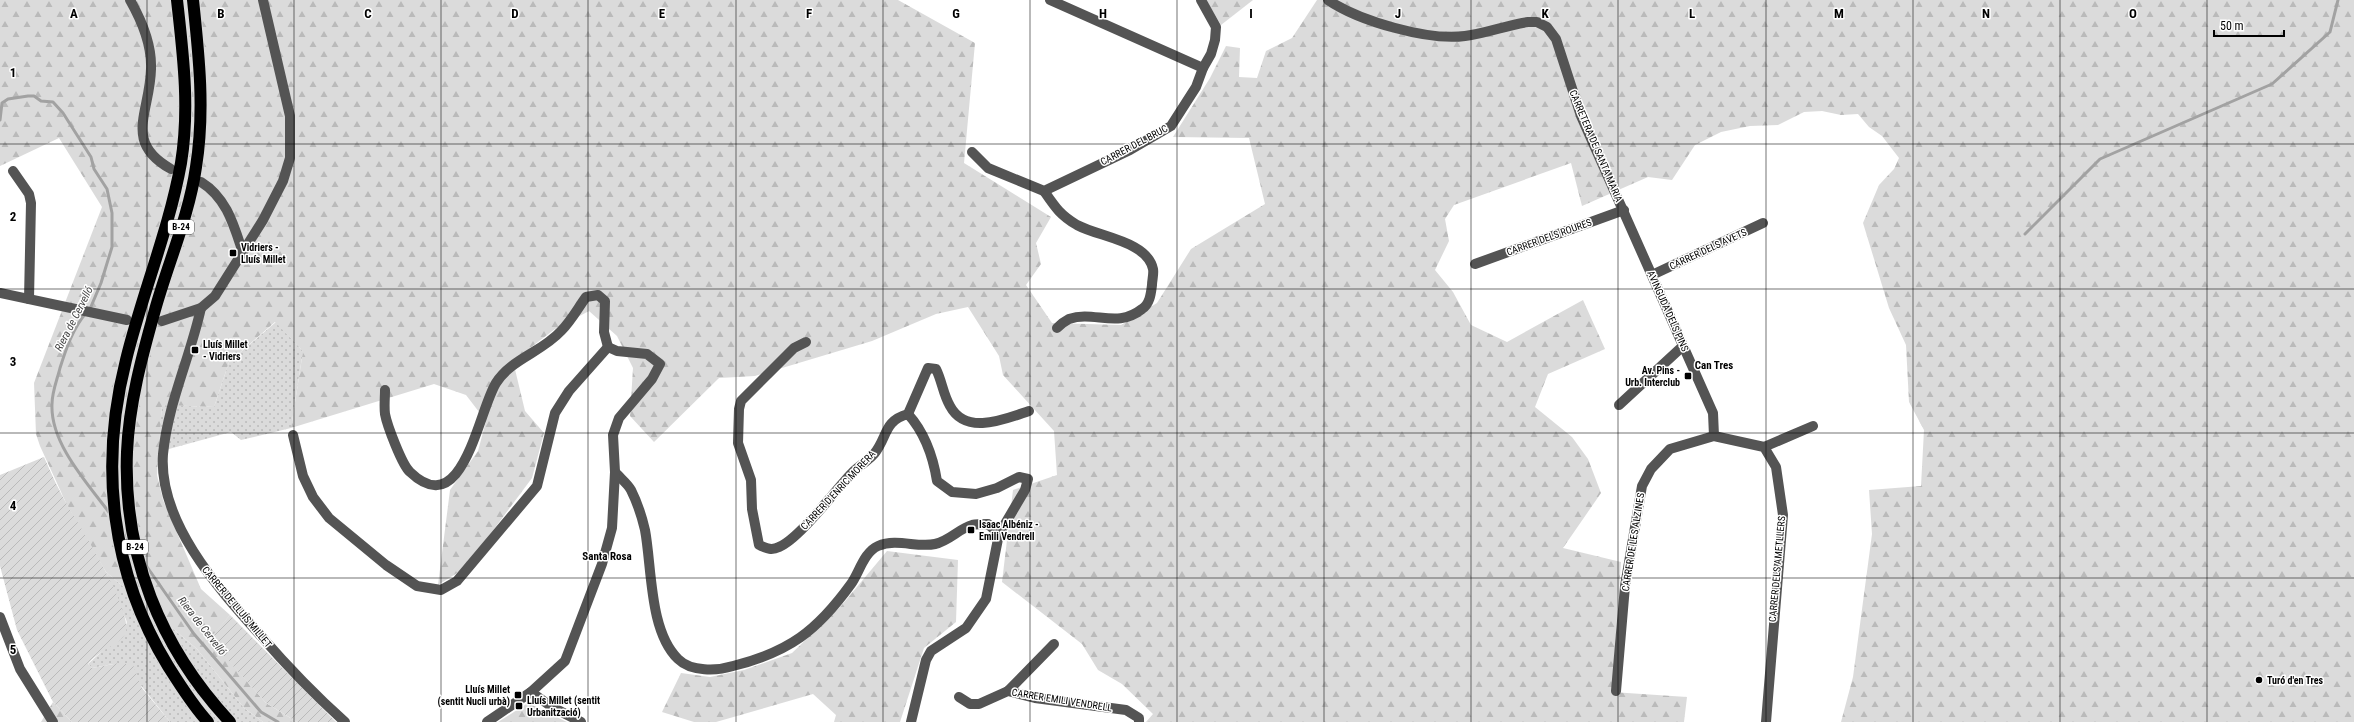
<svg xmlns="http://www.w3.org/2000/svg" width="2354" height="722" font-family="'Roboto Condensed',sans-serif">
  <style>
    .grass { fill: url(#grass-dots) }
    .forest { fill: url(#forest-firs) }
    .garden { fill: url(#garden-furrows) }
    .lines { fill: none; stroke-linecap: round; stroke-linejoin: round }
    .stream { stroke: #a2a2a2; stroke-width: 3 }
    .highway-casing { stroke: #dbdbdb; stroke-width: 14 }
    .minor { stroke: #545454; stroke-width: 10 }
    .highway { stroke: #000; stroke-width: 12 }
    .grid { fill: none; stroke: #000; stroke-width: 1; stroke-opacity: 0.55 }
    .poi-dot { fill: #000; stroke: #fff; stroke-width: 1.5 }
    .labels { text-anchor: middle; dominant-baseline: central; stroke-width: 3; stroke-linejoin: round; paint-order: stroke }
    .shield { fill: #fff; stroke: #4c4c4c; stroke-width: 1 }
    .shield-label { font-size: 9px; font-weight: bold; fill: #000 }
    .street-label { font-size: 10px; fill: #000; stroke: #fff }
    .poi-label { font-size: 10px; font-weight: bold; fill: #000; stroke: #fff; text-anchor: start }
    .water-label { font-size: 11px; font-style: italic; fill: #434343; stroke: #fff }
    .neighbourhood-label { font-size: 11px; font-weight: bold; fill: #000; stroke: #fff }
    .grid-label { font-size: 13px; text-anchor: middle; font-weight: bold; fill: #000; stroke: #fff; stroke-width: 3; stroke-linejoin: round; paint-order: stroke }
  </style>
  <defs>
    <pattern id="grass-dots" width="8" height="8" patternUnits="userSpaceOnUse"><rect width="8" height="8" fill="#dbdbdb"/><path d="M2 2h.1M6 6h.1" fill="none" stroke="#bababa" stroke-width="1.8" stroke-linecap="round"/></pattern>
    <pattern id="forest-firs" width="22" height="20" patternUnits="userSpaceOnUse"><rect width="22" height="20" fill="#dbdbdb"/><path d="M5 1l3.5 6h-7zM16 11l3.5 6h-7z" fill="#bababa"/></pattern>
    <pattern id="garden-furrows" width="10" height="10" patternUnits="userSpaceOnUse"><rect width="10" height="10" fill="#dbdbdb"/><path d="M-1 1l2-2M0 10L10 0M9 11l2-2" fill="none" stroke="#bababa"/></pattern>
  </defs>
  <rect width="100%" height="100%" fill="#fff"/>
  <g class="grass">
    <polygon points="276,322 303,351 291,428 241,440 231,432 158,452 162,405 214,407 229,362"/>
    <polygon points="106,572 197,649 244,708 263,722 170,722 139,683 113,664 92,668 88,664 108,646 121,639 127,622"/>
  </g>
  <g class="forest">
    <polygon points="0,0 898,0 975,43 964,163 1051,217 1036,243 1041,264 1026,285 1052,323 1121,325 1157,303 1191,249 1265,204 1249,138 1173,137 1210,78 1226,46 1240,48 1239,77 1257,78 1266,51 1292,38 1317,0 2354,0 2354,722 1841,722 1853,677 1872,534 1869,490 1921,486 1924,430 1909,402 1906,345 1889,308 1863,223 1879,185 1894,169 1899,158 1882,136 1869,127 1858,114 1841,115 1822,111 1804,112 1778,125 1750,126 1721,132 1695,145 1672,180 1648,177 1582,206 1571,163 1454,205 1445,219 1449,241 1435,270 1453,292 1471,325 1507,342 1583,300 1605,349 1548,374 1535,407 1572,437 1588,459 1601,493 1563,548 1621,562 1612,692 1687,697 1684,722 1146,722 1153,714 1122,684 1098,670 1082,644 1002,582 1013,490 1057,475 1054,431 1003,375 999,356 968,307 936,314 872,341 755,376 719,378 654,442 630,416 633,368 617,336 589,311 555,329 513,361 525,411 544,433 532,478 465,568 438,585 450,490 478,451 486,421 466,395 434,384 291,428 303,351 275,322 229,362 214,407 162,405 157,475 163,500 201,589 230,615 210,639 266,703 297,722 263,722 244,708 197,649 106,572 67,505 40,446 36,434 34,383 102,207 59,138 0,166"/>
    <polygon points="1206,0 1253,0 1221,25"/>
    <polygon points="887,551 958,560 956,622 924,648 900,722 834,722 836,715 813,694 716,722 694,722 662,712 681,673 710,677 744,670 792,653 841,606"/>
    <polygon points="53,702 72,722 41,722"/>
    <polygon points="528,703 567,722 498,722"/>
  </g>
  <g class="garden">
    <path d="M44 457C51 473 59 491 68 506 80 527 136 614 125 634 120 644 96 652 88 664L92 668 119 663 133 665 142 688 170 722H72L53 702 17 630 0 566V475Z"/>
    <polygon points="230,615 336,722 297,722 266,703 209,639"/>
  </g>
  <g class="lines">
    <g class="stream">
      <polyline points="0,120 2,103 8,99 28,96 34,96 41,101 53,102 63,113 91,157 94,169 107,189 112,213 112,247 101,283 90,309"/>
      <polyline points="2025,234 2100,159 2272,84 2330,32 2338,0"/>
      <path d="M86 313C73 328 66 349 60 368 57 380 52 392 52 404 50 444 89 485 111 515"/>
      <polyline points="123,533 130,543"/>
      <polyline points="145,564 194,634 261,712 278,722"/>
    </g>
    <defs>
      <g id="highway">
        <path d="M177 0C183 54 190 108 181 163 169 230 142 294 126 360 99 466 111 573 168 666 180 685 193 706 208 722"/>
        <path d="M193 0C199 56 205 111 196 167 189 216 168 263 155 310 142 356 129 404 127 452 123 555 160 647 230 722"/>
      </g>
    </defs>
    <use href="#highway" class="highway-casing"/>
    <g class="minor">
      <path d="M130 0C142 21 152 45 151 69 150 113 123 142 171 169"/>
      <polyline points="1050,0 1203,68"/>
      <path d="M1328 0C1359 21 1428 41 1465 36 1487 33 1507 25 1528 22H1537L1547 27 1556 39 1581 116 1713 413 1714 436"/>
      <polyline points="972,152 988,168 1044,191 1130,150 1171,126 1196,87 1203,68 1211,54 1215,40 1216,27 1201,0"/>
      <polyline points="13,171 29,194 31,203 29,299"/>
      <path d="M201 182C227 198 234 226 243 253"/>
      <path d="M1044 191C1055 207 1060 215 1077 225 1099 237 1147 241 1153 269 1154 274 1152 280 1152 285 1151 293 1150 304 1142 309 1117 329 1094 310 1069 319 1065 321 1060 325 1057 328"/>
      <polyline points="1475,264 1624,210"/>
      <polyline points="1652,275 1763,223"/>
      <polyline points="0,293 127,320"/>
      <path d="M201 308C190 358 168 403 163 454 158 522 219 589 261 636 287 666 315 695 345 722"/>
      <polyline points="162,321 201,308 215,296 263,220 283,181 290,158 290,116 263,0"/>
      <path d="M806 342 794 348 741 401 739 409 738 443 751 480 752 509 759 545C766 548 771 551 779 547 799 539 834 492 851 474 858 466 867 462 874 454 888 437 883 421 908 414 925 433 933 456 937 481L952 492 976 494 997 488 1019 477 1028 479 1025 490 999 534 986 599 966 628 931 651 926 660 911 722"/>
      <path d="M385 390C385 398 384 406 385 414 387 425 402 465 410 472 463 523 478 412 496 383 511 359 542 352 561 331 571 321 578 308 586 297L598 295 605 301 604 332 608 347"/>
      <polyline points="1619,405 1683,346"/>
      <path d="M908 414 928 368 936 369C942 381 943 394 950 406 966 436 1005 419 1029 411"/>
      <polyline points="293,435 303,476 313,497 329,518 386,565 417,586 441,590 457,581 537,486 555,413 569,391 608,347"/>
      <polyline points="1764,447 1813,426"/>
      <path d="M615 472C620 478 628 484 631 490 637 502 642 517 645 530 652 567 649 631 678 659 691 672 717 671 733 666 789 652 817 631 851 584 859 573 864 552 878 546 897 538 917 548 935 544 949 541 960 528 972 525 977 524 983 524 988 524L999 534"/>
      <polyline points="0,617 20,669 53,722"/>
      <polyline points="1008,691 1054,644"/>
      <polyline points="1616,691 1625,586 1642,486 1651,469 1670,449 1714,436 1764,447 1776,467 1783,515 1766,722"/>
      <polyline points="531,692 552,707 581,722"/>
      <polyline points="959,697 970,704 979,704 1008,691 1035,698 1126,710 1139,718 1139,722"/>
      <polyline points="487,722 531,692 565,661 602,564 612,528 615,472 613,435 619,418 652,379 660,364 647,354 617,351 608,347"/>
    </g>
    <use href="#highway" class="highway"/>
  </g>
  <path class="grid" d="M147 0V722M294 0V722M441 0V722M588 0V722M736 0V722M883 0V722M1030 0V722M1177 0V722M1324 0V722M1471 0V722M1618 0V722M1766 0V722M1913 0V722M2060 0V722M2207 0V722M0 144H2354M0 289H2354M0 433H2354M0 578H2354"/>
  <g class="poi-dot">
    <rect x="229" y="249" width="8" height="8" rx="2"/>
    <rect x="191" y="346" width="8" height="8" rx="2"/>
    <rect x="1684" y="372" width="8" height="8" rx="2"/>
    <rect x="967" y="526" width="8" height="8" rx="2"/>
    <circle cx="2259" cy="680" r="4"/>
    <rect x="514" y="691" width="8" height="8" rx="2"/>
    <rect x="515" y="702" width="8" height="8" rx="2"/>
  </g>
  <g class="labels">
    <g class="shield">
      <rect x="168" y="220" width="26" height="14" rx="3"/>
      <rect x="122" y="540" width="26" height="14" rx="3"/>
    </g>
    <g class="shield-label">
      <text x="181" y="227">B-24</text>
      <text x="135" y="547">B-24</text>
    </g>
    <g class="street-label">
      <text transform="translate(1134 145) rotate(-28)">CARRER DEL BRUC</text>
      <text transform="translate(1596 146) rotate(67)">CARRETERA DE SANTA MARIA</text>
      <text transform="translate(1549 237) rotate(-20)">CARRER DELS ROURES</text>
      <text transform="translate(1708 249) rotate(-25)">CARRER DELS AVETS</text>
      <text transform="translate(1668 311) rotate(66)">AVINGUDA DELS PINS</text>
      <text transform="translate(838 490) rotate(-47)">CARRER D'ENRIC MORERA</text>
      <text transform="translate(1633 542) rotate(-81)">CARRER DE LES ALZINES</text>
      <text transform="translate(1777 569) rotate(-85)">CARRER DELS AMETLLERS</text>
      <text transform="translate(237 607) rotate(50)">CARRER DE LLUÍS MILLET</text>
      <text transform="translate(1062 700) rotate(9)">CARRER EMILI VENDRELL</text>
    </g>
    <g class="poi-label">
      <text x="241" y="247">Vidriers -<tspan x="241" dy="12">Lluís Millet</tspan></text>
      <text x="203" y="344">Lluís Millet<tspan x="203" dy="12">- Vidriers</tspan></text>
      <text x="1680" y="370" text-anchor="end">Av. Pins -<tspan x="1680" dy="12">Urb. Interclub</tspan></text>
      <text x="979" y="524">Isaac Albéniz -<tspan x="979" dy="12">Emili Vendrell</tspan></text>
      <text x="2267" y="680">Turó d'en Tres</text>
      <text x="510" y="689" text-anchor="end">Lluís Millet<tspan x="510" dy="12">(sentit Nucli urbà)</tspan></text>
      <text x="527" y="700">Lluís Millet (sentit<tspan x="527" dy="12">Urbanització)</tspan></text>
    </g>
    <g class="water-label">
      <text transform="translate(74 319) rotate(-63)">Riera de Cervelló</text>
      <text transform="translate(202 626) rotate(52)">Riera de Cervelló</text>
    </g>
    <g class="neighbourhood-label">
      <text x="1714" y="365">Can Tres</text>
      <text x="607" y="556">Santa Rosa</text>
    </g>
  </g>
  <g class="grid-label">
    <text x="74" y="18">A</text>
    <text x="221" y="18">B</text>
    <text x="368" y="18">C</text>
    <text x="515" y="18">D</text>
    <text x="662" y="18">E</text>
    <text x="809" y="18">F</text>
    <text x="956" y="18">G</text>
    <text x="1103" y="18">H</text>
    <text x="1251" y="18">I</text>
    <text x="1398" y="18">J</text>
    <text x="1545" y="18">K</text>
    <text x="1692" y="18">L</text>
    <text x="1839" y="18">M</text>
    <text x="1986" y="18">N</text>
    <text x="2133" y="18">O</text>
    <text x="13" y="77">1</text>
    <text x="13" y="221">2</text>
    <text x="13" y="366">3</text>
    <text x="13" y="510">4</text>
    <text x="13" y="654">5</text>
  </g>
  <path d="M2214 30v6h70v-6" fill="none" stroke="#000000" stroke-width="2"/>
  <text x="2220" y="30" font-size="12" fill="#000000" stroke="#ffffff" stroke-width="3" paint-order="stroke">50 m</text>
</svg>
